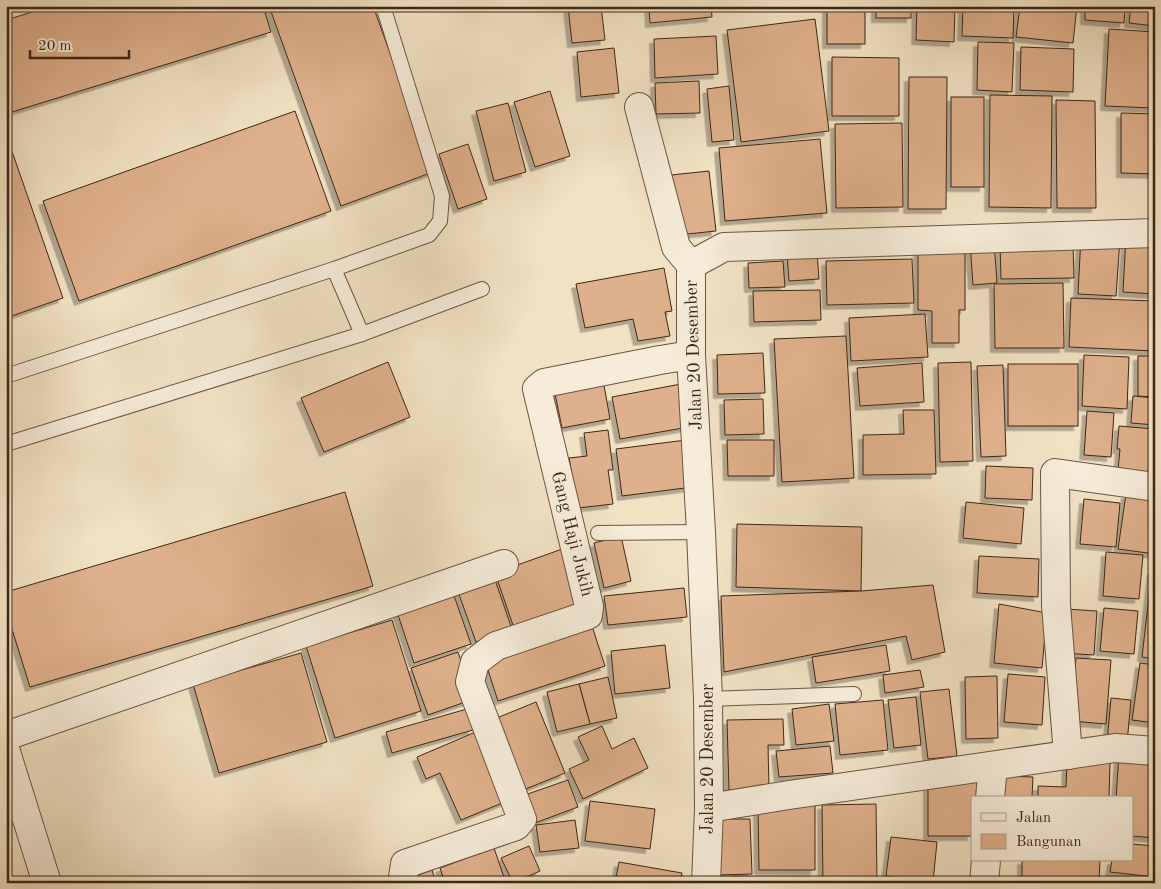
<svg xmlns="http://www.w3.org/2000/svg" width="1161" height="889" font-family="'Old Standard TT',serif">
  <style>
    .building { fill: #deb08b; stroke: #3f2616; filter: url(#shadow) }
    .lines { fill: none; stroke-linecap: round; stroke-linejoin: round }
    .service-casing { stroke: #6c5542; stroke-width: 16 }
    .minor-casing { stroke: #6c5542; stroke-width: 30 }
    .service { stroke: #f6ecd9; stroke-width: 14 }
    .minor { stroke: #f6ecd9; stroke-width: 28 }
    .labels { text-anchor: middle; dominant-baseline: central; stroke-width: 5; stroke-linejoin: round; paint-order: stroke }
    .street-label { font-size: 18px; fill: #3f2616; stroke: #f6ecd9 }
  </style>
  <defs>
    <filter id="shadow"><feDropShadow dx="-4.5" dy="4.5" stdDeviation="0" flood-color="#0004"/></filter>
  </defs>
  <rect width="100%" height="100%" fill="#f1e2c4"/>
  <filter id="stains"><feTurbulence type="fractalNoise" baseFrequency=".004" numOctaves="4"/><feColorMatrix values="0 0 0 0 .2 0 0 0 0 .09 0 0 0 0 .02 0 0 0 .5 -.17"/></filter>
  <radialGradient id="worn" r=".72"><stop offset=".6" stop-color="#630" stop-opacity="0"/><stop offset="1" stop-color="#630" stop-opacity=".3"/></radialGradient>
  <g class="building">
    <polygon points="52,6 263,6 271,32 12,112 6,95 6,20"/>
    <polygon points="269,6 373,6 433,172 341,206"/>
    <polygon points="568,6 601,6 605,40 572,43"/>
    <polygon points="649,6 711,6 712,17 650,23"/>
    <rect x="827" y="6" width="38" height="38"/>
    <rect x="876" y="6" width="35" height="12"/>
    <polygon points="917,6 955,6 954,42 916,40"/>
    <polygon points="963,6 1014,6 1013,38 962,36"/>
    <polygon points="1020,6 1077,6 1073,43 1016,37"/>
    <polygon points="1085,6 1125,6 1124,23 1085,20"/>
    <polygon points="1131,6 1155,6 1155,26 1129,23"/>
    <polygon points="815,19 829,131 741,142 727,30"/>
    <polygon points="1109,29 1155,32 1153,108 1105,106"/>
    <polygon points="716,36 718,74 655,78 654,39"/>
    <polygon points="978,42 1014,43 1012,92 977,90"/>
    <polygon points="1021,47 1074,49 1073,92 1020,90"/>
    <polygon points="614,48 619,93 581,97 577,52"/>
    <polygon points="832,57 899,58 899,116 832,116"/>
    <polygon points="909,77 947,77 946,209 908,209"/>
    <polygon points="699,81 700,113 656,114 655,83"/>
    <polygon points="729,86 734,140 712,142 707,89"/>
    <polygon points="550,91 570,156 535,167 514,102"/>
    <polygon points="990,95 1052,96 1051,208 989,207"/>
    <rect x="951" y="97" width="33" height="90"/>
    <polygon points="1056,100 1095,101 1096,208 1057,208"/>
    <polygon points="508,103 526,172 494,181 476,111"/>
    <polygon points="295,111 331,211 79,301 43,201"/>
    <polygon points="1121,113 1155,114 1155,174 1121,173"/>
    <polygon points="902,123 903,207 836,208 835,124"/>
    <polygon points="6,134 63,298 6,318"/>
    <polygon points="820,139 827,213 725,221 719,148"/>
    <polygon points="468,144 487,199 458,209 439,154"/>
    <polygon points="709,171 716,231 678,235 671,175"/>
    <polygon points="1081,236 1120,239 1116,296 1078,294"/>
    <polygon points="1126,236 1155,238 1155,294 1123,292"/>
    <polygon points="994,241 997,283 973,285 970,243"/>
    <polygon points="1073,242 1074,278 1001,279 1000,243"/>
    <polygon points="918,246 965,246 965,310 959,310 959,343 932,343 932,311 918,310"/>
    <polygon points="817,251 819,279 789,281 787,253"/>
    <polygon points="912,259 914,303 827,305 826,261"/>
    <polygon points="783,261 785,287 749,288 748,263"/>
    <polygon points="664,268 672,311 665,312 670,336 638,341 633,319 585,328 576,284"/>
    <polygon points="1063,283 1064,348 995,348 994,284"/>
    <polygon points="820,290 821,320 754,322 753,291"/>
    <polygon points="1071,298 1155,301 1155,351 1069,347"/>
    <polygon points="925,314 928,357 851,361 849,318"/>
    <polygon points="846,336 854,478 782,482 774,339"/>
    <polygon points="763,353 765,393 718,394 717,355"/>
    <polygon points="1084,355 1129,357 1127,409 1082,406"/>
    <polygon points="1138,356 1155,356 1155,397 1138,396"/>
    <polygon points="388,362 410,417 324,452 301,398"/>
    <polygon points="971,362 973,461 940,462 938,363"/>
    <polygon points="922,363 924,402 860,406 857,368"/>
    <rect x="1008" y="364" width="70" height="62"/>
    <polygon points="1003,365 1006,456 981,457 977,366"/>
    <polygon points="602,374 610,419 562,428 553,384"/>
    <polygon points="681,384 689,427 620,439 612,397"/>
    <polygon points="1133,396 1155,398 1155,425 1131,423"/>
    <polygon points="763,399 764,434 725,435 724,400"/>
    <polygon points="903,410 934,410 936,474 863,475 863,435 904,434"/>
    <polygon points="1087,411 1114,413 1111,457 1084,455"/>
    <polygon points="1119,426 1155,429 1155,454 1152,485 1117,481 1120,449 1117,449"/>
    <polygon points="608,430 613,470 608,470 613,504 578,508 569,458 587,456 584,433"/>
    <polygon points="686,440 693,487 622,496 616,449"/>
    <polygon points="727,440 774,440 774,476 728,476"/>
    <polygon points="986,466 1033,468 1032,500 985,498"/>
    <polygon points="345,492 373,586 30,687 6,610 6,592"/>
    <polygon points="1126,494 1155,498 1155,554 1118,549"/>
    <polygon points="1084,499 1120,503 1116,547 1080,544"/>
    <polygon points="966,502 1024,508 1021,544 963,538"/>
    <polygon points="737,524 862,527 861,591 736,587"/>
    <polygon points="621,536 631,581 604,588 594,543"/>
    <polygon points="565,548 585,604 514,628 495,573"/>
    <polygon points="1106,552 1143,555 1139,599 1103,596"/>
    <polygon points="979,556 1039,559 1038,597 977,593"/>
    <polygon points="1152,570 1155,570 1155,659 1142,657"/>
    <polygon points="493,574 512,629 476,642 456,586"/>
    <polygon points="933,585 945,652 912,660 906,636 724,672 721,596 861,591"/>
    <polygon points="684,588 687,617 608,625 604,596"/>
    <polygon points="452,590 471,644 414,663 396,609"/>
    <polygon points="999,604 1047,613 1042,668 994,663"/>
    <polygon points="1104,608 1138,611 1134,654 1100,651"/>
    <polygon points="1066,609 1097,611 1094,655 1063,653"/>
    <polygon points="392,620 421,711 335,738 306,646"/>
    <polygon points="591,623 605,666 498,701 484,658"/>
    <polygon points="665,645 670,688 615,694 611,651"/>
    <polygon points="886,645 890,671 816,683 812,657"/>
    <polygon points="458,652 474,699 428,715 411,668"/>
    <polygon points="301,653 327,742 219,773 193,684"/>
    <polygon points="1076,658 1111,660 1106,724 1071,721"/>
    <polygon points="1140,663 1155,665 1155,723 1132,720"/>
    <polygon points="920,670 924,687 885,693 883,675"/>
    <polygon points="1008,674 1045,677 1042,725 1004,722"/>
    <polygon points="997,676 998,738 966,739 965,677"/>
    <polygon points="608,677 617,718 590,724 579,684"/>
    <polygon points="579,684 590,724 557,732 547,692"/>
    <polygon points="949,689 957,756 928,759 920,692"/>
    <polygon points="916,697 921,745 894,748 888,700"/>
    <polygon points="1111,698 1131,700 1127,743 1107,742"/>
    <polygon points="883,700 888,750 840,755 835,704"/>
    <polygon points="536,702 565,773 516,793 487,722"/>
    <polygon points="829,704 834,741 796,745 792,709"/>
    <polygon points="467,709 473,730 392,753 386,732"/>
    <polygon points="783,719 784,745 768,745 769,789 729,790 727,720"/>
    <polygon points="602,726 612,749 634,738 648,768 583,799 569,769 589,760 578,737"/>
    <polygon points="478,731 507,801 461,820 440,773 426,779 417,757"/>
    <polygon points="830,746 833,773 779,777 776,751"/>
    <polygon points="1119,754 1155,756 1155,838 1132,836 1132,798 1116,798"/>
    <polygon points="1067,762 1110,763 1109,798 1038,798 1038,786 1066,787"/>
    <polygon points="1005,776 1033,777 1032,798 1003,798"/>
    <polygon points="568,780 578,807 532,824 522,796"/>
    <polygon points="928,780 980,781 980,798 972,798 972,836 928,836"/>
    <polygon points="590,801 655,809 650,849 585,841"/>
    <polygon points="758,803 815,803 815,870 759,870"/>
    <polygon points="876,804 877,883 823,883 822,805"/>
    <polygon points="718,819 750,819 752,874 720,875"/>
    <polygon points="575,820 579,848 540,852 536,825"/>
    <polygon points="891,837 937,842 933,882 886,876"/>
    <polygon points="1132,844 1155,846 1155,877 1110,872 1112,860 1132,860"/>
    <polygon points="529,846 540,871 513,883 501,858"/>
    <polygon points="494,848 506,883 445,883 440,868"/>
    <polygon points="1022,860 1100,860 1099,883 1022,883"/>
    <polygon points="619,862 682,873 680,883 615,883"/>
    <polygon points="432,870 436,883 412,883 410,878"/>
    <rect x="731" y="877" width="80" height="6"/>
    <polygon points="599,879 599,883 570,883 570,880"/>
    <polygon points="1105,879 1155,881 1155,883 1105,883"/>
  </g>
  <g class="lines">
    <defs>
      <g id="service">
        <polyline points="334,269 362,334"/>
        <polyline points="6,376 334,269 429,235 440,221 442,196 383,6"/>
        <polyline points="6,444 362,334 482,289"/>
        <polyline points="598,533 701,532"/>
        <polyline points="708,699 854,694"/>
      </g>
      <g id="minor">
        <polyline points="639,107 676,247 691,265"/>
        <polyline points="6,736 504,564"/>
        <polyline points="6,752 47,883"/>
        <polyline points="1068,755 1056,605 1055,473 1155,487"/>
        <polyline points="990,798 993,766"/>
        <polyline points="709,808 789,795 1115,748 1155,751"/>
        <polyline points="404,883 403,877 405,864 516,826 522,819 470,682 475,662 496,646 588,615 589,606 537,389 544,383 660,360 691,355"/>
        <polyline points="706,883 709,808 708,699 701,532 691,355 691,265 724,247 1155,233"/>
        <polyline points="984,883 986,860"/>
      </g>
    </defs>
    <use href="#service" class="service-casing"/>
    <use href="#minor" class="minor-casing"/>
    <use href="#service" class="service"/>
    <use href="#minor" class="minor"/>
  </g>
  <g class="labels">
    <g class="street-label">
      <text transform="translate(694 355) rotate(-92)">Jalan 20 Desember</text>
      <text transform="translate(572 534) rotate(76)">Gang Haji Jukih</text>
      <text transform="translate(708 759) rotate(-90)">Jalan 20 Desember</text>
    </g>
  </g>
  <rect width="1161" height="889" fill="none" stroke="#f1e2c4" stroke-width="25"/>
  <rect x="8" y="8" width="1146" height="874" fill="none" stroke="#3f2616" stroke-width="2.5"/>
  <rect x="12" y="12" width="1136" height="864" fill="none" stroke="#3f2616"/>
  <rect x="971" y="796" width="162" height="65" fill="#f6ecd9" stroke="#ad9d8b"/>
  <rect x="981" y="813" width="25" height="8" fill="#f6ecd9" stroke="#ad9d8b"/>
  <text x="1016" y="822" font-size="15" fill="#3f2616">Jalan</text>
  <rect x="981" y="834" width="25" height="15" fill="#deb08b" stroke="#ad9d8b"/>
  <text x="1016" y="846" font-size="15" fill="#3f2616">Bangunan</text>
  <path d="M30 50v8h99v-8" fill="none" stroke="#3f2616" stroke-width="2.5"/>
  <text x="38" y="50" font-size="15" fill="#3f2616" stroke="#f6ecd9" stroke-width="4" paint-order="stroke">20 m</text>
  <rect width="100%" height="100%" filter="url(#stains)"/>
  <rect width="100%" height="100%" fill="url(#worn)"/>
</svg>
